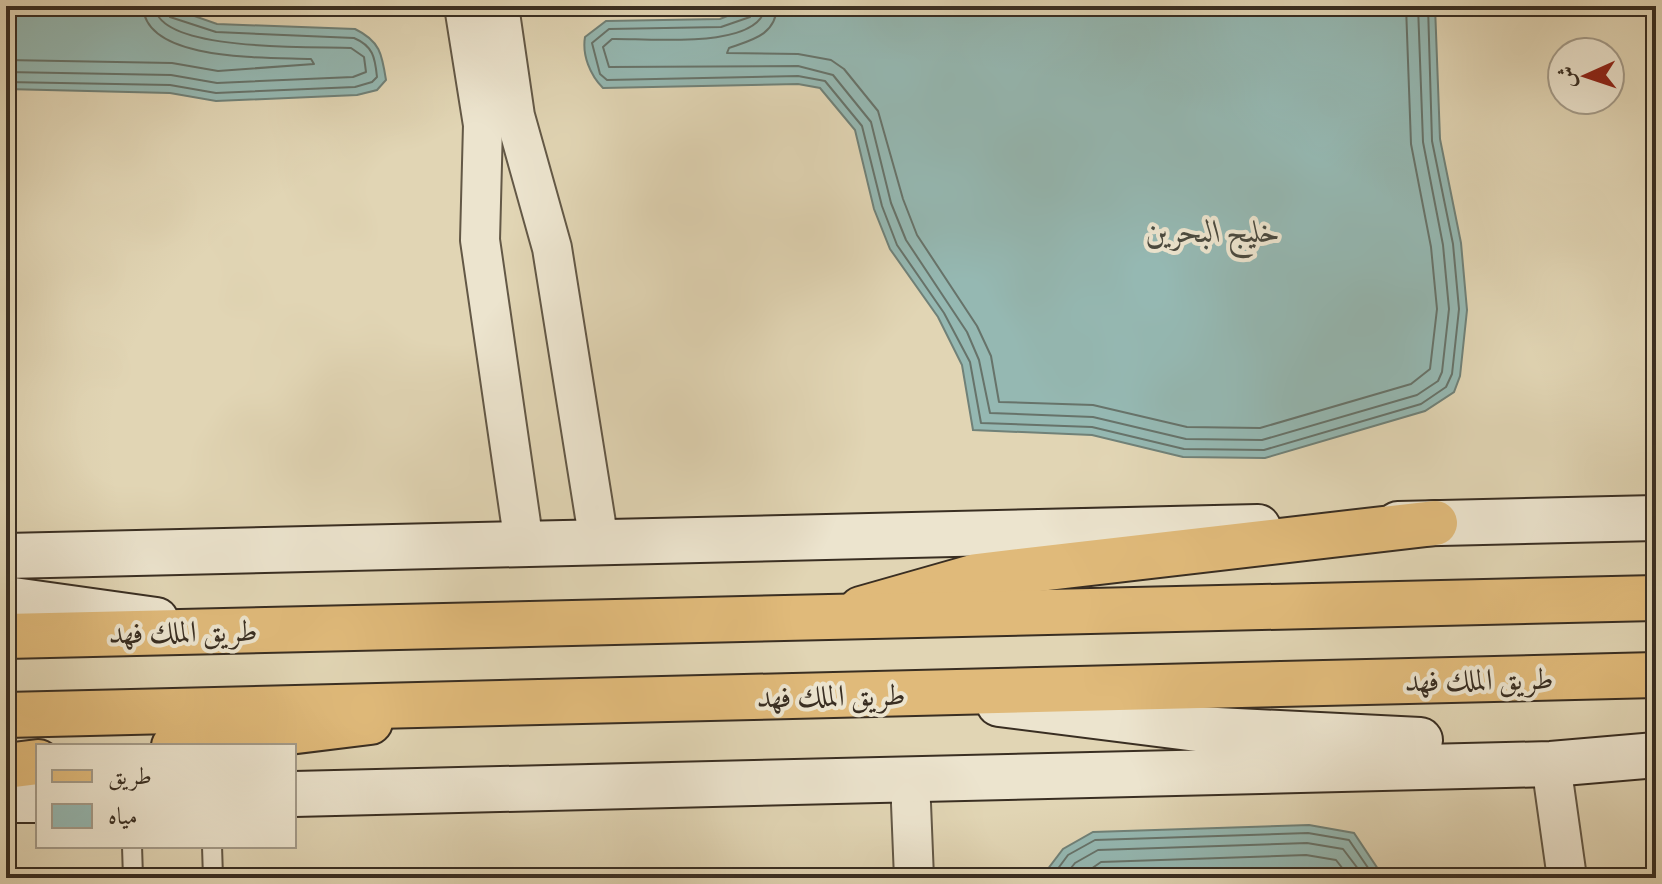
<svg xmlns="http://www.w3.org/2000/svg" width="1662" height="884" font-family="Alegreya,Amiri,serif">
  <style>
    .water { fill: #95b8b2; stroke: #708178; stroke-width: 2 }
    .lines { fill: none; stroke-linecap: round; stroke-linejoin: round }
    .shore { stroke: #67736a; stroke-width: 2 }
    .lane-casing { stroke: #635846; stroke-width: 22 }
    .street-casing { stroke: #635846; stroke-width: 42 }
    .secondary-casing { stroke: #392e22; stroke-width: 48 }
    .primary-casing { stroke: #392e22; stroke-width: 48 }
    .highway-casing { stroke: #392e22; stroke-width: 48 }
    .lane { stroke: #ece4ce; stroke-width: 18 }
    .street { stroke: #ece4ce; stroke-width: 38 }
    .secondary { stroke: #ece4ce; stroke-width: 44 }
    .primary { stroke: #e0ba7a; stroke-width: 44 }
    .highway { stroke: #e0ba7a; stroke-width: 44 }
    .labels { text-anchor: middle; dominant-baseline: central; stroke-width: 8; stroke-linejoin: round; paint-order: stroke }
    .street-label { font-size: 30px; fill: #392e22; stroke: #ece4ce }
    .water-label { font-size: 32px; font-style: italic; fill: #4b4a3f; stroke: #ece4ce }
  </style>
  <rect width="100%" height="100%" fill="#e1d5b4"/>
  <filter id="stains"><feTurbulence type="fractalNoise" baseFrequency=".0025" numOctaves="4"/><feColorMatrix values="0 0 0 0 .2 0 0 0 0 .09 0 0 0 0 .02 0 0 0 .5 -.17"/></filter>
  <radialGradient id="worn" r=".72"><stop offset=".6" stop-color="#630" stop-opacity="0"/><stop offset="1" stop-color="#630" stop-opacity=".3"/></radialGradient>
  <g class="water">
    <path d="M6 6H166L217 24 355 29C380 41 382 54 386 80L377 90 357 95 216 101 170 93 6 89Z"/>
    <path d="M752 6H1435L1440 139 1461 243 1467 310 1460 376 1454 392 1425 411 1265 458 1183 457 1092 435 973 430 962 365 938 317 890 249 874 209 855 130 820 88 798 84 603 88C590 75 582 55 585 37L606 21 720 19Z"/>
    <polygon points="1309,825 1354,833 1384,878 1041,878 1063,849 1093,832"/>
  </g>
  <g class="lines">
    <g class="shore">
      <polyline points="755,6 750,17 721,27 609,29 592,43 600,74 607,80 798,76 825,81 862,126 882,206 897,245 944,313 970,362 981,423 1092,427 1184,449 1264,450 1421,404 1446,387 1452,374 1459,309 1453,244 1432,141 1428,6"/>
      <path d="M765 6C762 51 644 38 612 39L603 47 609 67 798 66 833 75 871 122 891 203 906 240 967 332 979 360 990 413 1093 417 1186 439 1262 440 1417 395 1438 381 1442 372 1449 309 1443 245 1423 142 1418 6"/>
      <path d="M777 6C776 35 752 40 729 48L727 53 798 54 831 60 844 69 878 111 903 199 917 235 977 326 991 356 999 402 1093 405 1187 427 1260 428 1411 384 1430 369 1437 309 1431 247 1411 144 1406 6"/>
      <path d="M6 60 172 63 218 71 314 64 311 59C270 57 145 63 143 6"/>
      <path d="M6 72 171 75 217 83 353 77 366 72 364 57 351 48C316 46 157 53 155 6"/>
      <path d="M6 82 170 85 216 93 355 87 372 82 377 77C375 57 373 46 354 38L216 32 170 17 165 6"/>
      <polyline points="1051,878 1068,855 1095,840 1308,833 1349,840 1375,878"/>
      <polyline points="1063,878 1075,863 1098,850 1307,843 1343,849 1365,878"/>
      <polyline points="1078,878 1101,862 1306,855 1336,860 1350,878"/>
    </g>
    <defs>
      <g id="lane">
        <polyline points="132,846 133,878"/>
        <polyline points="212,846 213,878"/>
      </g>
      <g id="street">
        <polyline points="464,6 483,125 480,240 524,544"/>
        <polyline points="499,6 515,116 552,248 599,542"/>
        <polyline points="1551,764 1567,878"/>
        <polyline points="910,779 914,878"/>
      </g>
      <g id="secondary">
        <polyline points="1398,524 1656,518"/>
        <polyline points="6,556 1258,527"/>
        <polyline points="6,599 156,620"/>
        <polyline points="999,704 1197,729 1420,740"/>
        <polyline points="294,794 1551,764 1656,755"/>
        <polyline points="6,800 38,800"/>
      </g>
      <g id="primary">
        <polyline points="861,609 977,576 1435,523"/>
        <polyline points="174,746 370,722"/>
        <polyline points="6,766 38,762"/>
      </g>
      <g id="highway">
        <polyline points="6,636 1656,598"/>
        <polyline points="6,715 1656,675"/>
      </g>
    </defs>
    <use href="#lane" class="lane-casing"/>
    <use href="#street" class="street-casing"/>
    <use href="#secondary" class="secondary-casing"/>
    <use href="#primary" class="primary-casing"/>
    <use href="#highway" class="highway-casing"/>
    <use href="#lane" class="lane"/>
    <use href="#street" class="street"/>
    <use href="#secondary" class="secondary"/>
    <use href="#primary" class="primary"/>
    <use href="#highway" class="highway"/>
  </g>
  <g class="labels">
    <g class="street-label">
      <text transform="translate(183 632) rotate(-1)">طريق الملك فهد</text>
      <text transform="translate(1479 680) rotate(-1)">طريق الملك فهد</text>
      <text transform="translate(831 696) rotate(-1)">طريق الملك فهد</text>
    </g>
    <g class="water-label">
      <text x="1213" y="231">خليج البحرين</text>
    </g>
  </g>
  <rect width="1662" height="884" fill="none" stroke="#e1d5b4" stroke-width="32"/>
  <rect x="8" y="8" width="1646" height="868" fill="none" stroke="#392e22" stroke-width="4"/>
  <rect x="16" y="16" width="1630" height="852" fill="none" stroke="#392e22" stroke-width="2"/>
  <rect x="36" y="744" width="260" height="104" fill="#ece4ce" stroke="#a49b89" stroke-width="2"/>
  <rect x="52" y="770" width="40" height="12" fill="#e0ba7a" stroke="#a49b89" stroke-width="2"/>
  <text x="108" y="784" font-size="24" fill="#392e22">طريق</text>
  <rect x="52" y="804" width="40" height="24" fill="#95b8b2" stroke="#a49b89" stroke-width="2"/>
  <text x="108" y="824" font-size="24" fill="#392e22">مياه</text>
  <g transform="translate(1586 76) rotate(267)"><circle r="38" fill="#ece4ce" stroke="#a49b89" stroke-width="2"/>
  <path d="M0-6L14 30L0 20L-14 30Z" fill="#8f2418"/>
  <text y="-12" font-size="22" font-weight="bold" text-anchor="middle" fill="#392e22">ش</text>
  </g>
  <rect width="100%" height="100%" filter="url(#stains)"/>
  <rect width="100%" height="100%" fill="url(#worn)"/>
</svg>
